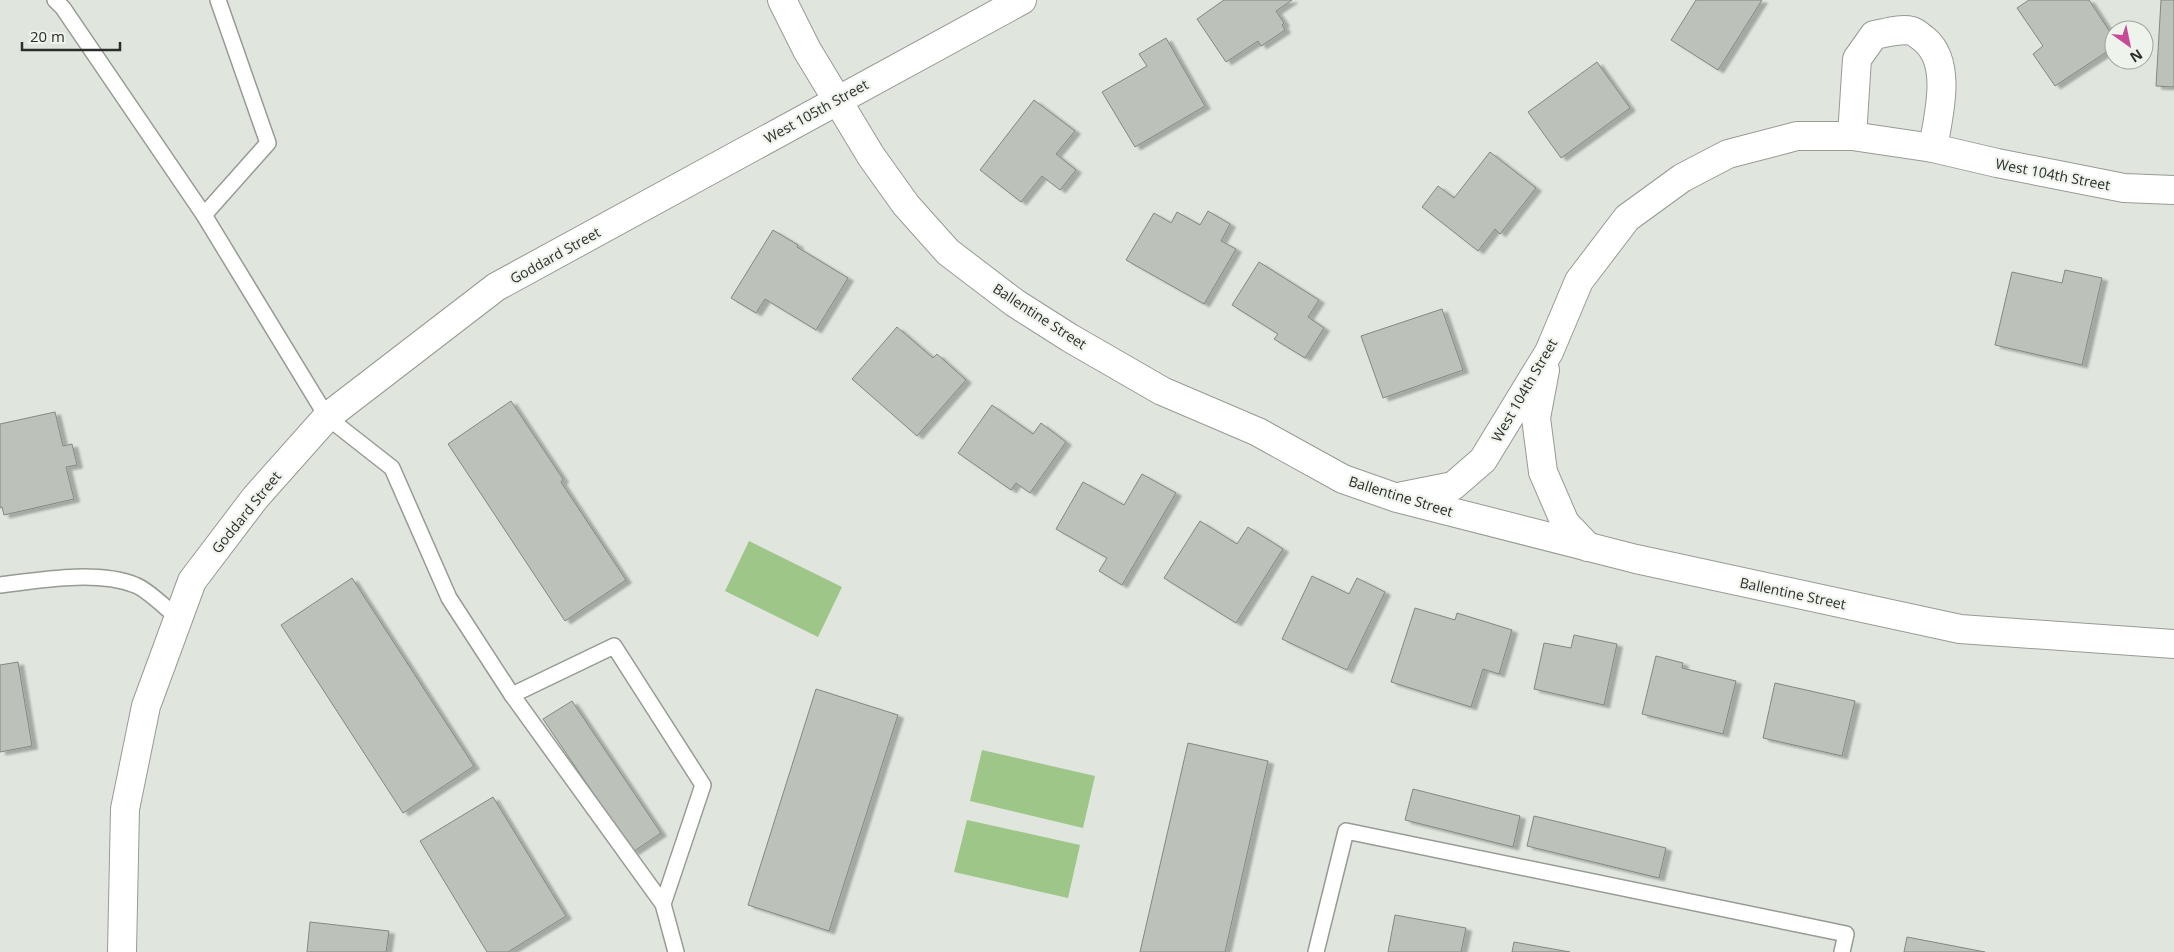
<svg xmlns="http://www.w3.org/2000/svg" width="2174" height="952" font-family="'Open Sans',sans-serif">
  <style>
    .green { fill: #9dc688 }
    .building { fill: #bcc1ba; stroke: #838881; filter: url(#shadow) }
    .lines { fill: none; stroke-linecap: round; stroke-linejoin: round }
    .lane-casing { stroke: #969b94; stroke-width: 18 }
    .street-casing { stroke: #969b94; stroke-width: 30 }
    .lane { stroke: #fff; stroke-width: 15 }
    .street { stroke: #fff; stroke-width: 28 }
    .labels { text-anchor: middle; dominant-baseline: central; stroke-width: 4.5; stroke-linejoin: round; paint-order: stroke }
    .street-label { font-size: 14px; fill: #2b2d2a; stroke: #eef3eb }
  </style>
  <defs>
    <filter id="shadow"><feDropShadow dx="5.5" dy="3" stdDeviation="1" flood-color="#0004"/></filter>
  </defs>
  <rect width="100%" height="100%" fill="#e0e6de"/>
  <g class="green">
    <polygon points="749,541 842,587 818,637 725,591"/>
    <polygon points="982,750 1095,776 1083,828 970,801"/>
    <polygon points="967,820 1080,845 1068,898 954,872"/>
  </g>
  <g class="building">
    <polygon points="1224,0 1292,0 1276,11 1284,23 1282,25 1285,30 1261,46 1258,41 1226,62 1197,19"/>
    <polygon points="1696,0 1762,0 1718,70 1671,40"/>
    <polygon points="2029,0 2089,0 2114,38 2114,47 2055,86 2033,54 2043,46 2017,8"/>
    <polygon points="2161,0 2174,0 2174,87 2156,86"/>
    <polygon points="1166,38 1205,106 1135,147 1102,92 1147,66 1139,54"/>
    <polygon points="1597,62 1630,108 1561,158 1528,112"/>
    <polygon points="1034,100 1075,131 1056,154 1076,170 1060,190 1042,176 1021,202 980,170"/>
    <polygon points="1490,152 1536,188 1500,234 1495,229 1478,251 1422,207 1438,186 1454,198"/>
    <polygon points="1208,211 1230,224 1221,241 1236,249 1204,304 1126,260 1154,213 1171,223 1177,212 1200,225"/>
    <polygon points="773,230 798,245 797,247 848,278 816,330 765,299 756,313 731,298"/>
    <polygon points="1259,262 1319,300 1308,317 1324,328 1305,358 1274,339 1278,334 1232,305"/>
    <polygon points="2065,270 2102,278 2082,365 1995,345 2012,272 2062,283"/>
    <polygon points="1442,309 1463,370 1383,398 1361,336"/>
    <polygon points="897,327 933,358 937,354 966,380 917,436 852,379"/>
    <polygon points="511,401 563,479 561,482 626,580 565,621 448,444"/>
    <polygon points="992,405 1033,434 1041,423 1066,442 1030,493 1016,483 1011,490 958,453"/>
    <polygon points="55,412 63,446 72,444 77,465 66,467 74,499 4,515 2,507 0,508 0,424"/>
    <polygon points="1142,474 1176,493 1122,585 1099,571 1107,558 1056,529 1083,482 1124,505"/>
    <polygon points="1200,521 1237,544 1248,527 1283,549 1236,623 1164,578"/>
    <polygon points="1312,576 1349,594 1357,578 1385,592 1347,670 1282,639"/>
    <polygon points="352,578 474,766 403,813 281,625"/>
    <polygon points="1415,608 1455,620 1457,613 1512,630 1499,674 1483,669 1471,707 1391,682"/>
    <polygon points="1574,635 1617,644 1604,705 1534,689 1544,643 1571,648"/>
    <polygon points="1656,656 1683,663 1682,668 1736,681 1723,734 1642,714"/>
    <polygon points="18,662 32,746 0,752 0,665"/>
    <polygon points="1775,683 1855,701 1842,756 1763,738"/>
    <polygon points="816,689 898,715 829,931 748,905"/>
    <polygon points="572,701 661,833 633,852 543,719"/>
    <polygon points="1188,743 1268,761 1225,952 1140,952"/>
    <polygon points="1413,789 1520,816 1513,847 1405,820"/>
    <polygon points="493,797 566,916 508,952 487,952 420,841"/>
    <polygon points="1534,816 1666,848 1659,878 1527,846"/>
    <polygon points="1395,915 1466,928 1461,952 1388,952"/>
    <polygon points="310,922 389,931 386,952 307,952"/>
    <polygon points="1907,937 1985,952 1904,952"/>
    <polygon points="1514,942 1570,952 1512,952"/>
  </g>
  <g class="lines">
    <defs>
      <g id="lane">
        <polyline points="55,0 63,8 204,215 327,417 392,468 449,598 512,695"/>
        <polyline points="204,215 268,143 218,0"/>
        <path d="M0 585C40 580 97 570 135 585 147 589 168 610 178 618"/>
        <polyline points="663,904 703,785 614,646 512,695 663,904 676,952"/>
        <polyline points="1316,952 1346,831 1846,934 1842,952"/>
      </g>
      <g id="street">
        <polyline points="782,0 807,50 871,156 906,205 948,252 1015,303 1070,338 1162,391 1258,432 1343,479 1397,498 1636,559 1960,629 2174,644"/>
        <path d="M1852 136 1857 59 1874 35C1886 33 1900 28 1912 31 1917 33 1921 37 1925 40 1953 64 1938 117 1933 148"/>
        <polyline points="1545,370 1536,418 1543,472 1565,523 1588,547"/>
        <polyline points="1403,496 1453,486 1483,460 1549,352 1579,281 1627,218 1682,178 1728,154 1797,136 1852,136 1933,148 1997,163 2124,188 2174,190"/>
        <polyline points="122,952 125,809 146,706 192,581 255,498 327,417 496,287 1022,0"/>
      </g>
    </defs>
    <use href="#lane" class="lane-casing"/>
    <use href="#street" class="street-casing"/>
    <use href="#lane" class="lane"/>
    <use href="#street" class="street"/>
  </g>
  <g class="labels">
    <g class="street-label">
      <text transform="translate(816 111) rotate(-29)">West 105th Street</text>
      <text transform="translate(2053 174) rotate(11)">West 104th Street</text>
      <text transform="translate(555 255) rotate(-29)">Goddard Street</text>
      <text transform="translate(1040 316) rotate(33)">Ballentine Street</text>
      <text transform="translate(1524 390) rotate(-60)">West 104th Street</text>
      <text transform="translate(1401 496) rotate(17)">Ballentine Street</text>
      <text transform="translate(246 512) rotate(-51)">Goddard Street</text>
      <text transform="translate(1793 593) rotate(12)">Ballentine Street</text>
    </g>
  </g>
  <g transform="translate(2129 45) rotate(147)"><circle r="24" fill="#eef3eb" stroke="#a0a49e"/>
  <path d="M0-4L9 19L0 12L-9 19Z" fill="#c74997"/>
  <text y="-8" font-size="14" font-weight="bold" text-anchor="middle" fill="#2b2d2a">N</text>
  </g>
  <path d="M22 42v8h98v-8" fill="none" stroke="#2b2d2a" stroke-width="2.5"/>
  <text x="30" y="42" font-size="15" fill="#2b2d2a" stroke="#eef3eb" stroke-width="4" paint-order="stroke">20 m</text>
</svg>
